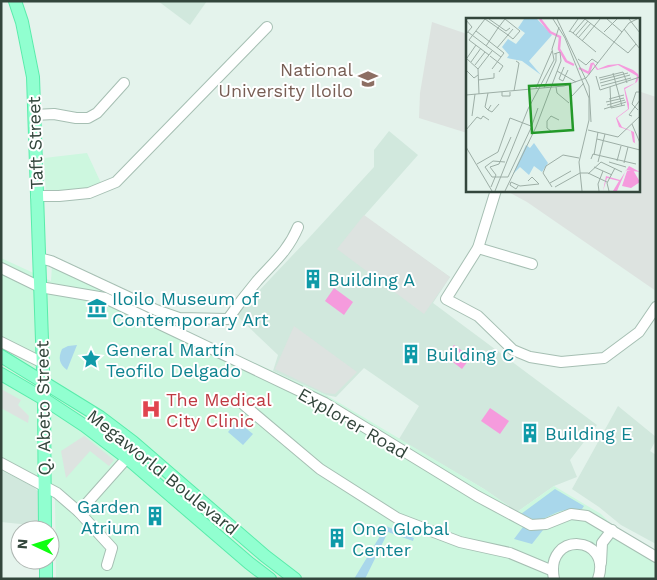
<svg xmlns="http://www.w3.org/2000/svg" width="657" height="580" font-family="'Work Sans',sans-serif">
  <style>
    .residential { fill: #d1e8dd }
    .commercial { fill: #cdf7df }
    .green { fill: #a9d7eb }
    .parking { fill: #dde3e0 }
    .water { fill: #f59bdd }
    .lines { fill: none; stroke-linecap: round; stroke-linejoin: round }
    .minor-casing { stroke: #a6bfb3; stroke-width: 12 }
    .major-casing { stroke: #59ecab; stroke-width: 14 }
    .minor { stroke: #fff; stroke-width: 10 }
    .major { stroke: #91ffd0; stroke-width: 12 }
    .labels { text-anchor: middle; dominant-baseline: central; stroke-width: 4; stroke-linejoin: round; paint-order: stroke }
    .education-label { font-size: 18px; fill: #785e54; stroke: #fff; text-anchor: end }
    .street-label { font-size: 18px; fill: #33463c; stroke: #fff }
    .culture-label { font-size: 18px; fill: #0d838f; stroke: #fff; text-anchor: start }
    .health-label { font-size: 18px; fill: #be3a42; stroke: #fff; text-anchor: start }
    .inset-river { fill: none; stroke: #f59bdd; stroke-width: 2.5 }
    .inset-road { fill: none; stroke: #9daea6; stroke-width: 1 }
    .view { fill: #239929; fill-opacity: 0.15; stroke: #239929; stroke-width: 2.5 }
    .inset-edge { fill: none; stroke: #33463c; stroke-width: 2.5 }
  </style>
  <rect width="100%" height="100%" fill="#e4f3ec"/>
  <g class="residential">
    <polygon points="158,1 207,1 190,25"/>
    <polygon points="389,131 418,155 364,216 450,277 433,303 597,425 570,460 577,477 554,486 517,512 484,489 399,439 419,406 364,368 336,397 326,395 273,371 278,355 236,315 307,240 374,167 374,150"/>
    <polygon points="618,406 656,437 656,440 650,451 656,455 656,544 621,525 599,507 572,489"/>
    <polygon points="1,470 32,486 40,493 40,526 1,522"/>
  </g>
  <g class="commercial">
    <polygon points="87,153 101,183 86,189 46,193 44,158"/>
    <polygon points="1,258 51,281 52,265 177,328 326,395 484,489 517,512 554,486 601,514 617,530 656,554 656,579 56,579 55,498 1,470"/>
  </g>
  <g class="green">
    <path d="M77 345 67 370C59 364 58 358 62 349L68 346Z"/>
    <polygon points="237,421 253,434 243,445 228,432"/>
    <path d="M555 489 584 506 582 509C574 509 566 509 558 512 541 519 540 524 521 514Z"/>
    <polygon points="386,526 414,538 413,541 388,532 365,579 354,579"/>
    <polygon points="523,527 543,530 532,544 514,539"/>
  </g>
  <g class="parking">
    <polygon points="432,22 467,34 467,133 419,118 420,93"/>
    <polygon points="638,91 656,97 656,291 527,202 505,190 638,190"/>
    <polygon points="364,215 450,277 424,314 337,249"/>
    <polygon points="294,326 357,372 335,394 325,393 275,369"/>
    <polygon points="1,389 21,400 18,405 29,416 28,423 1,408"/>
    <polygon points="84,436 114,460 109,466 90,451 66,478 61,451"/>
  </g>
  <g class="water">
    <polygon points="334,288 353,302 344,315 325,301"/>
    <polygon points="454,345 471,357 462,369 445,356"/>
    <polygon points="490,408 509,421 500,434 481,421"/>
  </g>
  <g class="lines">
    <defs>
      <g id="minor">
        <polyline points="34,115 54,114 76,118 88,118 97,113 124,83"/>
        <polyline points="496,190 478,248 446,299 478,316 513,350 530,357 561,362 604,358 639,332 656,307"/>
        <polyline points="36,196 59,196 89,193 116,182 267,27"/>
        <polyline points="478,248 532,264"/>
        <path d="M39 258 51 261 156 310 179 318 228 319C237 306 247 293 257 281 273 263 288 251 298 227"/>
        <polyline points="1,268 40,287 105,298 325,403 477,496 531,525 546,524 571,514 587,516 656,557"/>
        <polyline points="1,342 43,363"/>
        <polyline points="244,405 320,469 397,518 460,542 510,553 553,571"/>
        <polyline points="1,463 57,493 79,512 112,548 107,565"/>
        <polyline points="79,512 127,458"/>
        <polyline points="601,563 602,543 612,530"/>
        <path d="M554 579C544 530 613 535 598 579"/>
      </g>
      <g id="major">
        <polyline points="15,1 22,22 33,77 44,399 45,530"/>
        <polyline points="1,356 100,417 133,442 265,556 295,579"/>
        <polyline points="1,374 44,399 85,426 127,458 249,563 270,579"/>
        <polyline points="46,560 46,579"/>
      </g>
    </defs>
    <use href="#minor" class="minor-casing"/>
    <use href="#major" class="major-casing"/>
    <use href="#minor" class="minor"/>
    <use href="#major" class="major"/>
  </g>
  <defs>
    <symbol id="university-bare" viewBox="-9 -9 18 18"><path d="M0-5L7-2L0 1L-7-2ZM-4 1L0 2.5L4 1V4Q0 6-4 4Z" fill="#8d6e63" stroke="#fff" stroke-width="2.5" paint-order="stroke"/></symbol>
    <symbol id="building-bare" viewBox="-9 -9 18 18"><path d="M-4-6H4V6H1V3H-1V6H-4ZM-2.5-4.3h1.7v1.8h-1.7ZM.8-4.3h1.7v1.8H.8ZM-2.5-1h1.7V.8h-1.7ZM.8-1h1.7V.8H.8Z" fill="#0f9aa8" stroke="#fff" stroke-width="2.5" paint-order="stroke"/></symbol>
    <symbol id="museum-bare" viewBox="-9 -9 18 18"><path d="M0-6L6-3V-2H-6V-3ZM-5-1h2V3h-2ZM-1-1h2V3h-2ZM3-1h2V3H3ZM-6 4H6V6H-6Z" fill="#0f9aa8" stroke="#fff" stroke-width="2.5" paint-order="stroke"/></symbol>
    <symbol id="sight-bare" viewBox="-9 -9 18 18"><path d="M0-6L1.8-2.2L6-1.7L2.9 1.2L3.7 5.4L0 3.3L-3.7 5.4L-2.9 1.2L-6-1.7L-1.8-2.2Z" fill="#0f9aa8" stroke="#fff" stroke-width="2.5" paint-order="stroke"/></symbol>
    <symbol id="hospital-bare" viewBox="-9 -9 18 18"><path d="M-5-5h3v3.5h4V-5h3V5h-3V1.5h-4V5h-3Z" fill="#e0444e" stroke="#fff" stroke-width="2.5" paint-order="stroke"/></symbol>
  </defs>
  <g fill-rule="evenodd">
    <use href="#university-bare" x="354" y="65" width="28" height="28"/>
    <use href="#building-bare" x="299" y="265" width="28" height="28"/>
    <use href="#museum-bare" x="83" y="294" width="28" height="28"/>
    <use href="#building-bare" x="397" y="340" width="28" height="28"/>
    <use href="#sight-bare" x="77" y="345" width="28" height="28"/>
    <use href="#hospital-bare" x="137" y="395" width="28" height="28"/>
    <use href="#building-bare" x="516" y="419" width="28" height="28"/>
    <use href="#building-bare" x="141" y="502" width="28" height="28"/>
    <use href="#building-bare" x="323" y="524" width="28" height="28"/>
  </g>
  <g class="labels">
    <g class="education-label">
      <text x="353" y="69">National<tspan x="353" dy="21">University Iloilo</tspan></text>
    </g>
    <g class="street-label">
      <text transform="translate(35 143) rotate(-92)">Taft Street</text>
      <text transform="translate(43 408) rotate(-91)">Q. Abeto Street</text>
      <text transform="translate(353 423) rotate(30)">Explorer Road</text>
      <text transform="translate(163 472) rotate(39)">Megaworld Boulevard</text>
    </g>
    <g class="culture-label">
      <text x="328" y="279">Building A</text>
      <text x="112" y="298">Iloilo Museum of<tspan x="112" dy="21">Contemporary Art</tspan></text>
      <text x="106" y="349">General Martín<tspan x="106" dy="21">Teofilo Delgado</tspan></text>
      <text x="426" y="354">Building C</text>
      <text x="545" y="433">Building E</text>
      <text x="140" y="506" text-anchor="end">Garden<tspan x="140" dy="21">Atrium</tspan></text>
      <text x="352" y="528">One Global<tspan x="352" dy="21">Center</tspan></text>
    </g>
    <g class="health-label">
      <text x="166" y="399">The Medical<tspan x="166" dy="21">City Clinic</tspan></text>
    </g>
  </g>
  <g transform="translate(466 18)">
    <rect width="174" height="174" fill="#e4f3ec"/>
    <path d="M58 1H71L86 17 63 43 75 57 56 43 41 40 43 37 36 29 42 21 50 26 59 15 52 10ZM68 125 82 145 76 154 68 148 63 157 54 149 47 156 60 127 64 130Z" fill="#a9d7eb"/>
    <path d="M127 44 132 51 142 47 153 46 167 52 172 56 173 59 171 64 159 71 163 86V91L151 100 156 109 168 114 169 125 174 128 167 124 165 113 153 109 150 100 162 91 158 70 169 65 171 58 152 47 131 52 127 46 124 48ZM163 148 174 154 160 152 151 173H147L153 163 141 160 137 173 140 158 154 162ZM167 152 174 164 165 170 156 168 161 153Z" fill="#f59bdd"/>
    <path class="inset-river" d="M74 1 84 14 94 19 93 31 100 43 108 47M113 50 123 55 126 45"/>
    <path class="inset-road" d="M19 1 32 10 42 17 47 21 54 13 39 1 32 10 20 28M19 1 3 22 23 37M23 1 40 13 44 10M87 1 99 20 123 80V102L113 144 116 173M91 1 123 68 125 104M119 1 162 35 170 26M141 1 156 14M163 1 174 15M0 2 6 9 0 16M158 11 174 31M10 13 38 35 26 51M104 13 107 15 119 1M2 14 35 39M103 14 112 1M138 14 151 1M107 15 130 34M110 17 122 3M112 20 125 5M116 23 134 1M31 30 47 11M24 38 37 48 33 54M0 40 12 51M1 40 10 27M112 41 120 47 126 41 132 45M5 44 15 30M9 47 19 34M98 49 93 61 97 63 102 52M0 52 8 60 12 57M91 53 110 64M147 55 156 88M130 58 134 72 174 59M133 60 157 54 161 65M12 62 28 60V55M134 62 162 55M134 65 164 57M135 68 165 60M90 69 91 75 103 85M144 69 145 90 159 87M70 70 86 33M78 70 90 43V35M48 73 53 45 50 43M36 74V78H44V74M22 75 19 89 22 92 25 87M13 76 12 51 26 33M0 77 98 68 120 60 163 5 171 1M106 78 118 65M143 81 158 77M140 84 158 80M141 87 159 82M138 91 160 84M22 92 26 94 33 86M172 92 166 86 170 74H174M6 98 9 76M166 98 163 97 174 82M166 106 174 125M66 107 72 90M0 112 11 99 15 101 17 98 23 102M122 112 152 119 174 98M86 114 81 110V103L85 98 93 102M131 121 174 132M0 129 26 173M128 137 132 114M125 141 127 136 170 146M151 143 155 128M39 144 27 143 19 149 26 159H42L65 110M132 144 139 116M143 144 160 149M158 145 162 129M11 146 32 134 44 100 65 108M128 149 146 157M114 155H122L141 164M122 156 135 144 156 154M62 163 66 159 73 166M84 165 105 153M52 168 50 171 44 167 45 164 54 168 73 166M25 169 30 157 24 149 33 146 45 119M86 169 77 155 80 148 97 137 113 140M89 169 114 155M29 173 62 91 88 42 86 31 93 9M39 173 70 109 95 43 94 34 88 36M133 173 132 166 137 153M143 173 141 165 149 150"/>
    <path class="view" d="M104 66 107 112 66 115 63 68Z"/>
    <rect width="174" height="174" class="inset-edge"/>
  </g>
  <rect width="657" height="580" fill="none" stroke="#33463c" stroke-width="5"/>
  <g transform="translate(35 545) rotate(274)"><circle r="24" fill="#ffffff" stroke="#adb5b1"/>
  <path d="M0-4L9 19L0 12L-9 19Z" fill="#0fff11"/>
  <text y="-8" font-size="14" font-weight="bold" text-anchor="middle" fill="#33463c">N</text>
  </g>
</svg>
